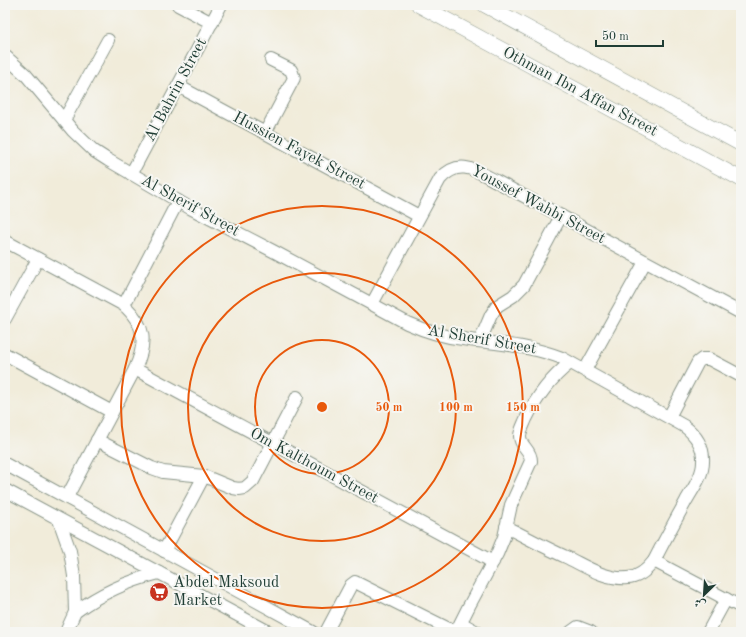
<svg xmlns="http://www.w3.org/2000/svg" width="746" height="637" font-family="'Old Standard TT',Amiri,serif">
  <style>
    .lines { fill: none; stroke-linecap: round; stroke-linejoin: round }
    .minor-casing { stroke: #889487; stroke-width: 14 }
    .major-casing { stroke: #889487; stroke-width: 16 }
    .minor { stroke: #fff; stroke-width: 12 }
    .major { stroke: #fff; stroke-width: 15 }
    .ring { fill: none; stroke: #e8590c; stroke-width: 2 }
    .labels { text-anchor: middle; dominant-baseline: central; stroke-width: 4; stroke-linejoin: round; paint-order: stroke }
    .street-label { font-size: 16px; fill: #1f3d34; stroke: #f6f6f2 }
    .poi-label { font-size: 16px; fill: #1f3d34; stroke: #f6f6f2; text-anchor: start }
    .centre { fill: #e8590c; stroke: #f6f6f2; stroke-width: 2 }
    .ring-label { font-size: 12px; text-anchor: middle; font-weight: bold; fill: #e8590c; stroke: #f6f6f2; stroke-width: 4; stroke-linejoin: round; paint-order: stroke }
  </style>
  <rect width="100%" height="100%" fill="#f6f6f2"/>
  <filter id="ink" filterUnits="userSpaceOnUse"><feTurbulence type="fractalNoise" baseFrequency=".025" numOctaves="2"/><feDisplacementMap in="SourceGraphic" scale="8" xChannelSelector="R" yChannelSelector="G"/><feConvolveMatrix kernelMatrix="1 2 1 2 8 2 1 2 1" color-interpolation-filters="sRGB"/></filter>
  <filter id="wash" filterUnits="userSpaceOnUse"><feTurbulence type="fractalNoise" baseFrequency=".012" numOctaves="4" result="noise"/><feDisplacementMap in="SourceGraphic" scale="16" xChannelSelector="R" yChannelSelector="G"/><feGaussianBlur stdDeviation="0.9" result="paint"/><feColorMatrix in="noise" values="0 0 0 0 0 0 0 0 0 0 0 0 0 0 0 0 0 1.4 0 .05"/><feComposite in="paint" operator="in"/></filter>
  <g filter="url(#wash)">
    <rect width="100%" height="100%" fill="#f1ecda"/>
  </g>
  <g filter="url(#ink)">
    <g class="lines">
      <defs>
        <g id="minor">
          <polyline points="178,5 212,23"/>
          <path d="M5 56 26 75 73 131 94 151 108 160 190 208 273 251 407 323C425 331 444 337 463 339 497 344 530 345 562 358L684 426C696 435 704 446 703 462 703 476 692 490 686 501 675 521 664 541 654 561 647 570 638 578 627 578 605 580 585 566 566 557 546 548 526 537 506 527"/>
          <polyline points="178,86 419,216"/>
          <polyline points="64,120 108,40"/>
          <polyline points="265,133 294,78 291,70 271,60"/>
          <polyline points="131,174 221,5"/>
          <path d="M5 241 124 305C146 326 147 342 135 369L67 497"/>
          <path d="M372 304 440 179C459 158 475 170 496 181L741 313"/>
          <polyline points="124,305 178,201"/>
          <polyline points="5,319 38,259"/>
          <polyline points="480,341 491,315 497,306 513,296 524,285 561,216"/>
          <polyline points="5,354 112,412"/>
          <polyline points="135,369 493,562"/>
          <polyline points="585,370 645,262"/>
          <polyline points="669,417 698,362 702,359 709,359 741,376"/>
          <polyline points="97,440 152,468 163,472 204,476 233,488 239,489 245,488 253,481 297,397"/>
          <polyline points="5,464 313,632"/>
          <polyline points="5,490 269,632"/>
          <polyline points="59,520 70,551 74,576 75,612 66,632"/>
          <polyline points="164,551 204,476"/>
          <polyline points="654,561 741,607"/>
          <path d="M75 612C101 593 128 581 159 573"/>
          <polyline points="461,623 477,632"/>
          <polyline points="326,632 351,585 355,582 455,632"/>
          <path d="M456 632 469 606 497 554 504 537 511 505 531 461C531 449 520 447 520 436 520 431 524 424 526 419 537 396 551 378 570 363"/>
          <polyline points="571,632 578,627 591,632"/>
          <polyline points="708,632 726,599"/>
        </g>
        <g id="major">
          <polyline points="419,5 741,179"/>
          <polyline points="485,5 741,144"/>
        </g>
      </defs>
      <use href="#minor" class="minor-casing"/>
      <use href="#major" class="major-casing"/>
      <use href="#minor" class="minor"/>
      <use href="#major" class="major"/>
    </g>
  </g>
  <g class="ring">
    <circle cx="322" cy="407" r="67"/>
    <circle cx="322" cy="407" r="134"/>
    <circle cx="322" cy="407" r="201"/>
  </g>
  <defs>
    <symbol id="supermarket-disc" viewBox="-11 -11 22 22"><circle r="9.5" fill="#c8321e" stroke="#f6f6f2"/><path d="M-6-5.5h2.5l.6 2H6L4.5 2H-2.5L-4.4-4H-6ZM-1.5 3.2a1.3 1.3 0 1 0 .1 0ZM3 3.2a1.3 1.3 0 1 0 .1 0Z" fill="#fff"/></symbol>
  </defs>
  <g fill-rule="evenodd">
    <use href="#supermarket-disc" x="148" y="581" width="22" height="22"/>
  </g>
  <g class="labels">
    <g class="street-label">
      <text transform="translate(176 90) rotate(-62)">Al Bahrin Street</text>
      <text transform="translate(580 92) rotate(28)">Othman Ibn Affan Street</text>
      <text transform="translate(299 151) rotate(28)">Hussien Fayek Street</text>
      <text transform="translate(538 205) rotate(28)">Youssef Wahbi Street</text>
      <text transform="translate(190 206) rotate(29)">Al Sherif Street</text>
      <text transform="translate(482 340) rotate(10)">Al Sherif Street</text>
      <text transform="translate(314 466) rotate(28)">Om Kalthoum Street</text>
    </g>
    <g class="poi-label">
      <text x="173" y="583">Abdel Maksoud<tspan x="173" dy="18">Market</tspan></text>
    </g>
  </g>
  <circle cx="322" cy="407" r="6" class="centre"/>
  <g class="ring-label">
    <text x="389" y="411">50 m</text>
    <text x="456" y="411">100 m</text>
    <text x="523" y="411">150 m</text>
  </g>
  <rect width="746" height="637" fill="none" stroke="#f6f6f2" stroke-width="20"/>
  <g transform="translate(704 595) rotate(205)" stroke="#f6f6f2" stroke-width="3" paint-order="stroke">
  <path d="M0-3L7 15L0 10L-7 15Z" fill="#1f3d34"/>
  <text y="-6" font-size="11" font-weight="bold" text-anchor="middle" fill="#1f3d34">ش</text>
  </g>
  <path d="M596 40v6h67v-6" fill="none" stroke="#1f3d34" stroke-width="2"/>
  <text x="602" y="40" font-size="12" fill="#1f3d34" stroke="#f6f6f2" stroke-width="3" paint-order="stroke">50 m</text>
</svg>
